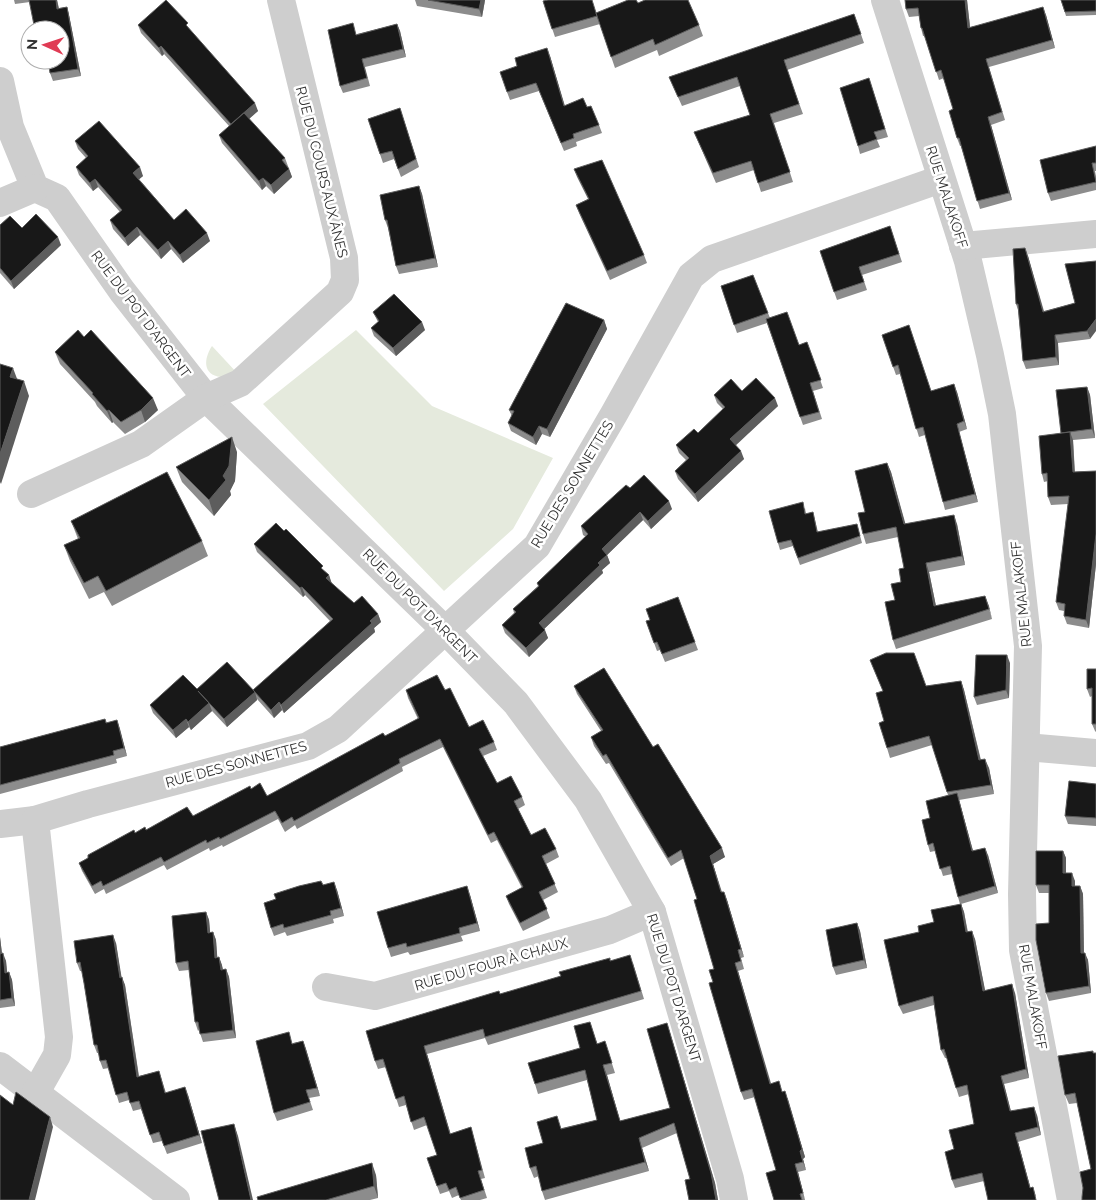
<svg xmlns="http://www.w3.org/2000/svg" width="1096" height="1200" font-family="Raleway,sans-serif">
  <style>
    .green { fill: #e5eadd }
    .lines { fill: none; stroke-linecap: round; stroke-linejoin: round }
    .minor { stroke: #cecece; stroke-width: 28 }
    .wall { fill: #8c8c8c }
    .shaded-wall { fill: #5d5d5d }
    .building { fill: #181818; stroke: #5d5d5d }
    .labels { text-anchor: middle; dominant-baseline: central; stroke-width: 5; stroke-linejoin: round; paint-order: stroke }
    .street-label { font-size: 14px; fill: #313131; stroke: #fff }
  </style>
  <rect width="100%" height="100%" fill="#fff"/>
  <g class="green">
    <polygon points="356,330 432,406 553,458 513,529 444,591 263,404"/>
    <path d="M212 346 238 374C233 375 226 378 221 377 202 375 204 358 212 346Z"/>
  </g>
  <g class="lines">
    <g class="minor">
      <polyline points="885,0 968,261 990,355 1002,414 1028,646 1022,894 1023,950 1071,1200"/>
      <polyline points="0,81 10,127 35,188 57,198 122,291 206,398 445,630 516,703 588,800 652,912 730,1179 734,1200"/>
      <polyline points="0,203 35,188"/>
      <polyline points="963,246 1096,234"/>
      <polyline points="31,494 141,444 206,398 240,383 340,292 345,280 344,258 281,0"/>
      <polyline points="1026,747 1096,753"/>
      <polyline points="0,824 35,820"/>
      <polyline points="326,987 375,996 610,930 652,912"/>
      <polyline points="0,1066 176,1200"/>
      <polyline points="36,1092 57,1055 59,1037 35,820 88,804 308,746 338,729 537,546 614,414 691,276 712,259 941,179"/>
    </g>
  </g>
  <g class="wall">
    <polygon points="14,0 57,0 59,8 67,7 69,15 81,76 53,81 50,73 49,62 35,64 33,60 60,60 30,2 15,4"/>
    <polygon points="415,0 485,0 482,17 417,6"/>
    <polygon points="905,0 967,0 970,27 1046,15 1055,48 989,67 1005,120 991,125 1012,200 980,209 961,146 960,146 957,138 953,109 944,78 939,80 925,36 923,36 921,28 919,16 909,17 906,9"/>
    <polygon points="1061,0 1096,0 1096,15 1066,16"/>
    <polygon points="543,1 596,13 638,3 699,25 703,36 659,56 657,50 615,68 600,24 555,37"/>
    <polygon points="854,14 864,43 787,70 803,114 774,123 793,182 761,192 754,170 716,183 694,132 750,115 740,86 682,106 669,77"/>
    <polygon points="397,24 400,31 406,57 365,67 370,86 343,93 340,86 357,34"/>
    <polygon points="138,25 190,30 258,111 249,119 285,158 292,177 274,194 266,186 262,190 222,143 219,135 229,126 164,54 162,56 141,33"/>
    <polygon points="550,56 565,106 587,107 599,125 602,133 576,142 577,146 564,151 539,91 510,100 507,92"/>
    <polygon points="869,78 888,137 877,140 880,147 860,154 858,146"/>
    <polygon points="400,108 419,167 401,177 394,159 383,163 368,119"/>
    <polygon points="75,141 143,176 139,179 174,220 210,241 183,263 171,249 161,259 140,235 128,246 113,229 110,220 120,212 98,187 93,191 79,175 76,167 86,158 78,149"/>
    <polygon points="1096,146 1096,171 1095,171 1096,176 1096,190 1051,201 1048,193"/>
    <polygon points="574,169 644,255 647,263 610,280 579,213 576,205 588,199 577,177"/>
    <polygon points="419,186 422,194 438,267 399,274 396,266 388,228 385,220"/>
    <polygon points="0,225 22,228 61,245 14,289 0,273"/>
    <polygon points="890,226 902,262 862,275 867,290 837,300 820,251"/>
    <polygon points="1028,256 1044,311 1075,303 1065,264 1090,339 1058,343 1059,365 1026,369 1023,361 1018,310 1016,304"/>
    <polygon points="753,275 770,318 799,345 807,342 823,388 813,391 822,419 803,425 767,323 737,333 721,286"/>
    <polygon points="373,312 425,330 396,356 374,336 371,328 378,322"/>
    <polygon points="604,320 607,329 550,437 542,434 536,445 511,431 508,423 512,416 509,410"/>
    <polygon points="882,335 931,391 957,392 967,429 959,432 978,502 945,510 943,502 925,435 919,437 900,374 896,375"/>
    <polygon points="55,352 158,410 145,422 125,434 113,422 112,423 97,406 95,402 60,364"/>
    <polygon points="1087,387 1090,395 1095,438 1073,440 1075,472 1096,471 1096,564 1089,628 1067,624 1064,616 1064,611 1059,610 1056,602 1068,504 1051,505 1048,497 1048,481 1044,482 1042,474 1061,433"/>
    <polygon points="742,391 778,406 735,445 744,459 698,502 678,479 675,471 686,460 679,453 676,445 698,433 723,409 717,403 714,395"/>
    <polygon points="237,452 235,481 230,491 231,495 214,516 182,482 176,467"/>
    <polygon points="887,463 891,472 905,524 957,524 965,565 929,572 936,606 985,596 992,619 896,649 893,640 895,600 901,582 904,568 898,537 866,544 863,534 865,512"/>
    <polygon points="630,488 672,509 651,529 643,520 607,555 610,563 602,570 603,573 544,629 548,638 529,657 505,633 502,625 514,613 513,609 538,586 537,583 586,537 583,535 581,526"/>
    <polygon points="805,508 806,514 813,512 818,532 857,524 862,543 800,565 793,546 780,550 778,543"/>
    <polygon points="71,521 202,541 208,556 112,606 104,592 89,599 70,561 64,545 78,539"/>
    <polygon points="254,544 326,573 329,575 331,583 354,603 378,614 381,622 374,628 375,632 284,713 282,710 274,718 257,699 257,700 227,727 212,711 191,730 189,727 176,738 153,713 150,705 197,689 254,691 330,621 305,595 303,597 257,552"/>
    <polygon points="678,597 698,650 665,662 660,650 657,651 646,621 650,620"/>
    <polygon points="870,660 926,686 961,681 964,690 981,760 989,768 994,794 959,800 973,851 988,855 998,893 961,904 964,912 968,932 975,939 985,991 1015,993 1029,1078 1004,1084 1011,1111 1037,1115 1041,1135 1018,1142 1030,1188 1033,1187 1036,1196 984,1181 955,1188 952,1180 954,1149 974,1124 969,1094 959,1097 947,1058 945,1058 941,1050 934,1005 903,1014 899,1006 919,932 960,904 958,897 952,874 943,876 935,851 930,852 928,845 930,818 948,795 932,745 890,758 887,748 884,721 883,691"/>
    <polygon points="1010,663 1009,698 977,705 974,697"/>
    <polygon points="1096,669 1096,732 1095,731 1092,724 1092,696 1090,697 1087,689"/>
    <polygon points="574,686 653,747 725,857 713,864 722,892 727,900 744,957 741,958 744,969 738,971 771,1083 783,1092 788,1099 805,1157 803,1159 806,1170 798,1172 805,1200 774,1200 776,1170 755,1097 744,1100 741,1092 713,982 714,969 697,899 684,858 671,866 609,763 606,764 594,746 591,737 601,731 577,694"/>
    <polygon points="406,690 445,690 469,727 494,742 497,750 483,756 497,783 522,797 525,805 518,809 531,835 556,849 559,857 546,864 558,892 543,900 550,918 523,931 509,904 506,896 522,888 497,840 491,843 443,747 402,767 403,771 297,829 295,825 285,832 278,819 223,847 222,845 210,851 209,848 167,870 164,865 106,894 104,889 95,894 82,871 79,863 135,833 193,816 251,789 267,796 418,719 408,698"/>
    <polygon points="105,719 107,723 117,720 127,756 116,759 117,763 0,794 0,747"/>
    <polygon points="1096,784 1096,826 1068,824 1065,816"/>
    <polygon points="1063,851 1066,858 1066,873 1075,881 1075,886 1080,886 1083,894 1084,953 1088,960 1091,993 1049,1001 1046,993 1049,923 1049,893 1039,893 1036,885"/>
    <polygon points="323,885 337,890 344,916 333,919 334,923 287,936 285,932 274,936 271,928"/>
    <polygon points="470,895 480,931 461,936 463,941 410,955 408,952 391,957 388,948"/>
    <polygon points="206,912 209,920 210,932 213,932 216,940 217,958 219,957 223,969 226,969 229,977 236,1038 203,1042 199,1030 198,1031 195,1022 189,970 179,971 176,963"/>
    <polygon points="857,923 860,931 867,968 836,975 833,967"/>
    <polygon points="0,937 2,954 6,961 7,973 9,972 12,980 15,1006 0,1008"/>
    <polygon points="116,943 121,977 125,985 139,1076 159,1071 166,1093 188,1095 202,1143 167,1154 162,1141 153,1143 141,1109 133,1111 129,1100 119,1103 109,1068 103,1069 100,1061 99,1053 97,1053 94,1045 82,971 80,971 77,963"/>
    <polygon points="611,960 633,963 644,999 488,1045 485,1038 427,1054 450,1134 471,1127 485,1178 481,1179 487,1198 480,1200 461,1200 459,1195 452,1198 449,1191 440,1194 427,1158 437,1155 427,1125 414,1130 406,1105 399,1107 386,1067 378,1069 375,1061 500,994 561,976"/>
    <polygon points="590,1022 597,1043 608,1051 615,1073 607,1075 620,1121 670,1108 667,1023 715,1183 718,1200 689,1200 690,1179 677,1133 642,1148 649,1171 545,1200 542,1191 539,1176 534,1178 530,1168 543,1143 562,1128 597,1120 587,1080 538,1094 535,1084 580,1048"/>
    <polygon points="303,1041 320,1096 309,1098 313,1110 277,1121 274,1113 293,1043"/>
    <polygon points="1093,1051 1096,1200 1083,1188 1091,1169 1077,1103 1069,1104 1065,1095"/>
    <polygon points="376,1175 378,1198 370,1200 258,1200"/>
  </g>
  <g class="shaded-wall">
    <polygon points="56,0 57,0 60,16 57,9"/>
    <polygon points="481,0 485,0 482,17 479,9"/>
    <polygon points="965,0 967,0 971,36 968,28"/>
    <polygon points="67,7 69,15 81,76 78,69"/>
    <polygon points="1043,7 1046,15 1055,48 1052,40"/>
    <polygon points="397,24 400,31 406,57 403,49"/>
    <polygon points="161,46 164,54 162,56 159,48"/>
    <polygon points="547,48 550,56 567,114 564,106"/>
    <polygon points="255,103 258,111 234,132 231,124"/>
    <polygon points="988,117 991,125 1012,200 1009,193"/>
    <polygon points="140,167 143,176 136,182 133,173"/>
    <polygon points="289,169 292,177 274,194 271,185"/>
    <polygon points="263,178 266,186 262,190 259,181"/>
    <polygon points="95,179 98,187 93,191 90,183"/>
    <polygon points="419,186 422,194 438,267 435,258"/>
    <polygon points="137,227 140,235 128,246 125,238"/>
    <polygon points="207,233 210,241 183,263 180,255"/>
    <polygon points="58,237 61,245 14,289 11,281"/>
    <polygon points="168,241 171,249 161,259 158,250"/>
    <polygon points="1025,248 1028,256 1046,320 1043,312"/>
    <polygon points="1096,319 1096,331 1090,339 1087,331"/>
    <polygon points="604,320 607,329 550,437 547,429"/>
    <polygon points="422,322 425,330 396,356 393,348"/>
    <polygon points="1055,335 1058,343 1059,365 1056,357"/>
    <polygon points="13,368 19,384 10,377"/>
    <polygon points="24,381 29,396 1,484 0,482 0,454"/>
    <polygon points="954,384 957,392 967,429 964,421"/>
    <polygon points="1087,387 1090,395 1095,438 1092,429"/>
    <polygon points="153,398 158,410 145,422 141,410"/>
    <polygon points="775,398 778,406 733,448 730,439"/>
    <polygon points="109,410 113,422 112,423 107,411"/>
    <polygon points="957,424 959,432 978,502 975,494"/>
    <polygon points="539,426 542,434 536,445 533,437"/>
    <polygon points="1070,432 1073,440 1075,480 1073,472"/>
    <polygon points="232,437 237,452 235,481 230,491 231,495 214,516 209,500 223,476"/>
    <polygon points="741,451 744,459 698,502 695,494"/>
    <polygon points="887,463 891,472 908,533 904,524"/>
    <polygon points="669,501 672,509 651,529 648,521"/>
    <polygon points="640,512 643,520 605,557 602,549"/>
    <polygon points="954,515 957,524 965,565 962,556"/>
    <polygon points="1096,534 1096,564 1089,628 1086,620"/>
    <polygon points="607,555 610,563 602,570 603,573 542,631 539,623 598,563"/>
    <polygon points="926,563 929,572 938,616 934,606"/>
    <polygon points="329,575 332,584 326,578"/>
    <polygon points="302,587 305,595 303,597 300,588"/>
    <polygon points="985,596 989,606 992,619 989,609"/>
    <polygon points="378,614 381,622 374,628 375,632 284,713 281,705"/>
    <polygon points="545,630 548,638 529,657 526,648"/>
    <polygon points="1007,655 1010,663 1009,698 1006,690"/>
    <polygon points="961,681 964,690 983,770 979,760"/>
    <polygon points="255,692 257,700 227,727 224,719"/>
    <polygon points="279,702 282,710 274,718 271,710"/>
    <polygon points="209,703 212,711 191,730 188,722"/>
    <polygon points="186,719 189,727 176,738 173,730"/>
    <polygon points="117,720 120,729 127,756 124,748"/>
    <polygon points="985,759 989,768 994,794 991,785"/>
    <polygon points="957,793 959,800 975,858 972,851"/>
    <polygon points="722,848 725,857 713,864 724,901 710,856"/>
    <polygon points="985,848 988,855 998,893 995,886"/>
    <polygon points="1063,851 1066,858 1066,881 1063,873"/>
    <polygon points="1072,873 1075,881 1075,893 1072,886"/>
    <polygon points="334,882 337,890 344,916 341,908"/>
    <polygon points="467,886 470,895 480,931 477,923"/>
    <polygon points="1080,886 1083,894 1084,960 1081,953"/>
    <polygon points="724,892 727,900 744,957 741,949"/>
    <polygon points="961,904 964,912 969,941 966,932"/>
    <polygon points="206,912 209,920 211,941 208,933"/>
    <polygon points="857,923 860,931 867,968 864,960"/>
    <polygon points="972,931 975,939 987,1000 983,991"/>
    <polygon points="213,932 216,940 218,966 215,958"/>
    <polygon points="113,935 116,943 123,986 120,978"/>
    <polygon points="0,937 3,962 0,952"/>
    <polygon points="3,953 6,961 8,981 5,973"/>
    <polygon points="1085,953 1088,960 1091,993 1089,986"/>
    <polygon points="219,957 222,965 224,978 221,970"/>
    <polygon points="735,963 738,971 773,1092 770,1084"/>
    <polygon points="226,969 229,977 236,1038 233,1030"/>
    <polygon points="9,972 12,980 15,1006 12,998"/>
    <polygon points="122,977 125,985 140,1085 137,1077"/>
    <polygon points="1012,984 1015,993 1029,1078 1026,1069"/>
    <polygon points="667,1023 715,1183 718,1200 716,1200"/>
    <polygon points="303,1041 306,1049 320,1096 317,1088"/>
    <polygon points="424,1046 427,1054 453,1142 450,1134"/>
    <polygon points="603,1065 607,1075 623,1131 620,1121"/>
    <polygon points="1001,1076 1004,1084 1013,1120 1010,1111"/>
    <polygon points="185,1087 188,1095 202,1143 199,1135"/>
    <polygon points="785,1091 805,1157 803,1159 806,1170 803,1162"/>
    <polygon points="1034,1107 1037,1115 1041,1135 1038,1127"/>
    <polygon points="50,1117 53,1127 35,1200 29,1200"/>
    <polygon points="234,1124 238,1136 253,1200 251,1200"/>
    <polygon points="1015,1133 1018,1142 1033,1197 1030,1188"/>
    <polygon points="639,1138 642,1148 649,1171 645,1162"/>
    <polygon points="372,1163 376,1175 378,1198 374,1186"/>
    <polygon points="795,1164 798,1172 805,1200 803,1193"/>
  </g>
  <g class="building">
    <polygon points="29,0 56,0 57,9 67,7 78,69 50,73 48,60 60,60 60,30 35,30"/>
    <polygon points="166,0 188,23 186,25 255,103 231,124 161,46 159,48 138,25"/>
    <polygon points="428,0 481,0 479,9"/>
    <polygon points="548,0 592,0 597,16 552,29 543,1"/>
    <polygon points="628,0 636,0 638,3 645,0 688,0 699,25 655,45 653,39 611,57 596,13"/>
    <polygon points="905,0 965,0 968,28 1043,7 1052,40 986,59 1002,112 988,117 1009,193 977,201 959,138 957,138 949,111 953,109 941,70 936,72 922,28 921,28 918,8 906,9"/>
    <polygon points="1061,0 1096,0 1096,11 1065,12"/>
    <polygon points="854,14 861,34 784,60 799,104 770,114 790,172 758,183 751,161 713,173 694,132 750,115 737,77 678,97 669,77"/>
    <polygon points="353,23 356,35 397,24 403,49 362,59 367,78 340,86 328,30"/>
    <polygon points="30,33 30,45 28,34"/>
    <polygon points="547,48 564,106 583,98 587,107 591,106 599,125 573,134 574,138 561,143 536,83 507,92 500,72 517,66 515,58"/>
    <polygon points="869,78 885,129 874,132 877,139 858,146 840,88"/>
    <polygon points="400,108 416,159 398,169 392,151 380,154 368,119"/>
    <polygon points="244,113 285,158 282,160 289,169 271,185 263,178 259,181 219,135"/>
    <polygon points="99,121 140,167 133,173 174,220 186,209 207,233 180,255 168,241 158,250 137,227 125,238 110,220 122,210 95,179 90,183 76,167 88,156 75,141"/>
    <polygon points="1096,146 1096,163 1092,163 1096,182 1048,193 1040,160"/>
    <polygon points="602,160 644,255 607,271 576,205 589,199 574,169"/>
    <polygon points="419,186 435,258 396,266 387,220 385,220 380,195"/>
    <polygon points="36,214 58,237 11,281 0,268 0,225 10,216 22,228"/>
    <polygon points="890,226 899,254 859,267 864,282 834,292 820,251"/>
    <polygon points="1025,248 1043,312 1075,303 1065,264 1096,261 1096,319 1087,331 1055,335 1056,357 1023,361 1018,304 1016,304 1013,249"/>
    <polygon points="753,275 768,313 734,325 721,286"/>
    <polygon points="394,294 422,322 393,348 371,328 379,321 373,312"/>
    <polygon points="566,303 604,320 547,429 539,426 533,437 508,423 514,411 509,410"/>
    <polygon points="787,312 799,345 807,342 821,380 810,383 819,412 800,417 766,319"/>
    <polygon points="909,325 931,391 954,384 964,421 957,424 975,494 943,502 923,427 916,429 898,365 893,367 882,335"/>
    <polygon points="78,330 84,337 91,330 153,398 141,410 121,422 109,410 107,411 92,394 93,393 55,352"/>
    <polygon points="0,364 13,368 10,377 24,381 0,454"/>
    <polygon points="756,378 775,398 730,439 741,451 695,494 675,471 689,458 676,445 694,429 698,433 725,407 714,395 731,379 742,391"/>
    <polygon points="1087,387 1092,429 1061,433 1056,390"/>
    <polygon points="1070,432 1073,472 1096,471 1096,534 1086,620 1064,616 1065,604 1056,602 1069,496 1048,497 1047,473 1042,474 1039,436"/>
    <polygon points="232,437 229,466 223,476 226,480 209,500 176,467"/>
    <polygon points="887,463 904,524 954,515 962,556 926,563 934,606 985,596 989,609 893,640 885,602 895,600 891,584 901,582 899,569 904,568 896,527 863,534 858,513 865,512 855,471"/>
    <polygon points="167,472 202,541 106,591 98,576 84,583 64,545 80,538 71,521"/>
    <polygon points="644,475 669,501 648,521 640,512 602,549 607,555 598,563 600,565 539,623 545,630 526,648 502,625 516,612 513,609 539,586 537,583 588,534 581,526 626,485 630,488"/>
    <polygon points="803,502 805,514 813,512 817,532 857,524 860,536 798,558 791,540 778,543 769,511"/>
    <polygon points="276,523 284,531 286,529 323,566 321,568 329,575 326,578 354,603 362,596 378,614 370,621 372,623 281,705 279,702 271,710 253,690 333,619 302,587 300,588 254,544"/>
    <polygon points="678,597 695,642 662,654 657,642 654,643 646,621 650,620 646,609"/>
    <polygon points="886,653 914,653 926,686 961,681 979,760 985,759 991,785 947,792 929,736 887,748 879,723 884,721 876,693 883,691 870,660"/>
    <polygon points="976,655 1007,655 1006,690 974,697"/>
    <polygon points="227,662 255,692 224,719 198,691 209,703 188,722 186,719 173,730 150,705 183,675 197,689"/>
    <polygon points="604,668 653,747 658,744 722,848 710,856 721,892 724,892 741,949 738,950 741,961 735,963 770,1084 779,1081 782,1092 785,1091 802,1149 800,1151 803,1162 795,1164 803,1193 800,1194 802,1200 774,1200 766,1173 776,1170 752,1089 741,1092 709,983 713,982 709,970 714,969 694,900 697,899 681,850 668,858 606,754 603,756 591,737 603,730 574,686"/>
    <polygon points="1087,669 1096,669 1096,724 1092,724 1092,688 1087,689"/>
    <polygon points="437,675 445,690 450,688 469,727 483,720 494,742 479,749 497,783 511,776 522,797 514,801 531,835 545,828 556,849 542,856 555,884 539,892 547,909 520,923 506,896 523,887 494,832 488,835 440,739 399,759 400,763 294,821 292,817 282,823 275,811 220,839 219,837 207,843 206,840 164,862 161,857 103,886 101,881 92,886 79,863 88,858 88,855 134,830 135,833 145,827 146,830 187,807 193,816 250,786 251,789 260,783 267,796 383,733 385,736 419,718 406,690"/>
    <polygon points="105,719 106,723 117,720 124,748 113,751 114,755 0,785 0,747"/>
    <polygon points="1069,781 1096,784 1096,818 1065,816"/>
    <polygon points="957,793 972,851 985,848 995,886 958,897 950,866 940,869 933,843 928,845 922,820 930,818 926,801"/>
    <polygon points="1036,851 1063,851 1063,873 1072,873 1072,886 1080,886 1081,953 1085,953 1089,986 1046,993 1036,940 1036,924 1049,923 1049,885 1036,885"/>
    <polygon points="321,881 323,885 334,882 341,908 330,911 331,915 284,928 283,924 271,928 264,903 276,899 274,894 299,886"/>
    <polygon points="467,886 477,923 459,928 460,933 407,947 406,943 388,948 377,912"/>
    <polygon points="961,904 966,932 972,931 983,991 1012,984 1026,1069 1001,1076 1010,1111 1034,1107 1038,1127 1015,1133 1030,1188 1033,1187 1036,1200 988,1200 982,1173 952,1180 945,1152 954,1149 949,1130 974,1124 967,1085 956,1088 944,1049 941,1050 933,996 899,1006 884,940 919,932 918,926 934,922 931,910"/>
    <polygon points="206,912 208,933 213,932 215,958 219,957 221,970 226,969 233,1030 200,1034 198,1022 195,1022 188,961 176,963 172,916"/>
    <polygon points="857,923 864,960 833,967 826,930"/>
    <polygon points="113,935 120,978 122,977 137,1077 159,1071 165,1093 185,1087 199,1135 164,1146 159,1132 150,1135 139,1101 130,1103 127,1092 116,1095 106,1060 100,1061 97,1045 94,1045 84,983 80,962 77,963 74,941"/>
    <polygon points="0,952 0,954 3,953 5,973 9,972 12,998 0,1000"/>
    <polygon points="630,955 641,991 485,1037 483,1029 424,1046 450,1134 471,1127 482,1170 478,1171 484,1190 460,1198 456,1187 449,1190 446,1183 437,1186 427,1158 437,1155 424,1117 411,1122 404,1096 396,1099 383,1059 375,1061 366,1031 499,991 500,994 561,976 559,972 610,958 610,961"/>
    <polygon points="590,1022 597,1044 605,1041 612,1063 603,1065 620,1121 670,1108 647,1029 667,1023 711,1173 716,1200 689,1200 685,1180 690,1179 674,1123 639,1138 645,1162 542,1191 536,1166 530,1168 525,1148 543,1143 537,1122 557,1116 561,1129 597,1120 585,1070 535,1084 528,1063 580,1048 574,1026"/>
    <polygon points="289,1032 292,1044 303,1041 317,1088 306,1090 310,1102 274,1113 256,1041"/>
    <polygon points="1093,1051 1093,1053 1096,1053 1096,1200 1082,1200 1082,1197 1083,1188 1080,1172 1091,1169 1075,1093 1065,1095 1058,1056"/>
    <polygon points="16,1092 50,1117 29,1200 0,1200 0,1095 13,1105"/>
    <polygon points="234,1124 251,1200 219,1200 201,1131"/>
    <polygon points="372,1163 374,1186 326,1200 258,1200 257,1197"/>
  </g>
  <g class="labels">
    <g class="street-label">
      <text transform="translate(322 172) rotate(76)">RUE DU COURS AUX ÂNES</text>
      <text transform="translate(947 197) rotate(72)">RUE MALAKOFF</text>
      <text transform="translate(141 314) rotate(53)">RUE DU POT D'ARGENT</text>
      <text transform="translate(572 484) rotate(-59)">RUE DES SONNETTES</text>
      <text transform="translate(1021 594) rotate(-96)">RUE MALAKOFF</text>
      <text transform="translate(420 606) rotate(45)">RUE DU POT D'ARGENT</text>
      <text transform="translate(236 764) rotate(-15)">RUE DES SONNETTES</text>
      <text transform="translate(491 964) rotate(-16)">RUE DU FOUR À CHAUX</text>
      <text transform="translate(674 988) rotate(73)">RUE DU POT D'ARGENT</text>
      <text transform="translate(1033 997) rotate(80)">RUE MALAKOFF</text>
    </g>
  </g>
  <g transform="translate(45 45) rotate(273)"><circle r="24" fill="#ffffff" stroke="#adadad"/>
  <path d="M0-4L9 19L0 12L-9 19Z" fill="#e03b54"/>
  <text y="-8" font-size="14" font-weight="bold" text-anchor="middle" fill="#313131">N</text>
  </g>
</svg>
